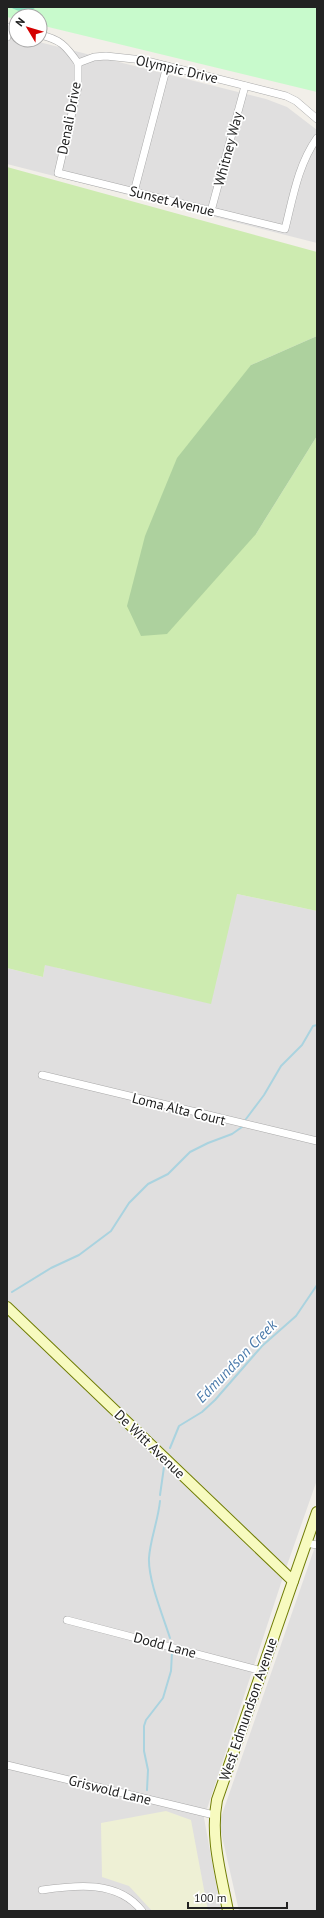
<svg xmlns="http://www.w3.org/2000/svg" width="324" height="1918" font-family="'PT Sans',sans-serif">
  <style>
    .residential { fill: #e0dfdf }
    .farmland { fill: #eef0d5 }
    .grass { fill: #cdebb0 }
    .forest { fill: #add19e }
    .park { fill: #c8facc }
    .pitch { fill: #88e0be }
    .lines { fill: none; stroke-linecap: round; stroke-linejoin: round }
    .stream { stroke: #aad3df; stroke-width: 2 }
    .street-casing { stroke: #a9a9a9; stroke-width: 8 }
    .secondary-casing { stroke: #707d05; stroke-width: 12 }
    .street { stroke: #fff; stroke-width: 7 }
    .secondary { stroke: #f7fabf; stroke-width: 10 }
    .labels { text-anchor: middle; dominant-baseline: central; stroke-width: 3.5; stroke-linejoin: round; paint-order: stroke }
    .street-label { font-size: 14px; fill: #222; stroke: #fff }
    .water-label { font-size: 15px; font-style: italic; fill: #4a7aab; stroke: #fff }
  </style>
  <rect width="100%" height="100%" fill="#f2efe9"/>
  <g class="residential">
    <polygon points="7,34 16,36 16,40 31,40 266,99 287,107 317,130 317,243 7,164"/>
    <polygon points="237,894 317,911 317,1480 285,1571 204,1818 221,1911 7,1911 7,968 43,977 45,964 65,970"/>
    <polygon points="317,1541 317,1911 239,1911 219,1823"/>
  </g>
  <polygon class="farmland" points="166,1811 191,1820 208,1911 152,1911 129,1886 102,1877 101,1823"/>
  <polygon class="grass" points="7,167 317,252 317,336 251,365 256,534 317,436 317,911 237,894 211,1004 45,965 43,977 7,968"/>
  <polygon class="forest" points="317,336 317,436 256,534 167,634 141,636 127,606 145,536 177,458 251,365"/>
  <polygon class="park" points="7,7 317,7 317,92 40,25 40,16 16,16 16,19 7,17"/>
  <path class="pitch" d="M10 7H36C29 14 18 12 10 7Z"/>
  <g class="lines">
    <g class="stream">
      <polyline points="246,1119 264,1095 281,1066 302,1045 313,1026 317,1025"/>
      <polyline points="12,1292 51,1268 79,1255 111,1231 129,1203 148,1184 168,1174 190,1152 208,1143 232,1134 242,1127"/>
      <polyline points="170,1448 179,1426 202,1412 215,1400 262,1346 296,1316 317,1285"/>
      <polyline points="160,1495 164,1467"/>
      <path d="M160 1501C158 1521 150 1540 149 1558 148 1580 163 1616 170 1638"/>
      <polyline points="147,1790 148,1770 144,1751 144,1726 146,1720 163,1698 171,1671 172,1652"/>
    </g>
    <defs>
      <g id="street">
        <path d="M40 35C60 39 66 46 78 63"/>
        <polyline points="7,37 9,27"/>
        <path d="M78 63V87L58 173 285 229C293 197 298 165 317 138"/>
        <polyline points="78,63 94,57 106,56 143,60 286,96 296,101 317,119"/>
        <polyline points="134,192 167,66"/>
        <polyline points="211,211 245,86"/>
        <polyline points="42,1075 317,1141"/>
        <polyline points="306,1543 317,1545"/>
        <polyline points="67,1620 262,1671"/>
        <polyline points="7,1765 214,1815"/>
        <path d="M42 1890C76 1885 118 1880 142 1911"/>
      </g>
      <g id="secondary">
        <polyline points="7,1307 293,1581"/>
        <path d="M228 1911C221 1874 210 1837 217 1800L317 1512"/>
      </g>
    </defs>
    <use href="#street" class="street-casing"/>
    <use href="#secondary" class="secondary-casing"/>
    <use href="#street" class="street"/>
    <use href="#secondary" class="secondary"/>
  </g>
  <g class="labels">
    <g class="street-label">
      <text transform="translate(177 69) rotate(13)">Olympic Drive</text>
      <text transform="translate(69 118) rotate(-79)">Denali Drive</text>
      <text transform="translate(228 149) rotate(-75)">Whitney Way</text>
      <text transform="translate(172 201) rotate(14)">Sunset Avenue</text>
      <text transform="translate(179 1109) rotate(14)">Loma Alta Court</text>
      <text transform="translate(150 1444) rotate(44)">De Witt Avenue</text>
      <text transform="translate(165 1645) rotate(15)">Dodd Lane</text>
      <text transform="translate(248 1709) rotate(-71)">West Edmundson Avenue</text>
      <text transform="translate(110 1790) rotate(14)">Griswold Lane</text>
    </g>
    <g class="water-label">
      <text transform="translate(236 1361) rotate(-46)">Edmundson Creek</text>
    </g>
  </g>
  <rect width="324" height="1918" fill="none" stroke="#222222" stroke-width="16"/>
  <g transform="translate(28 28) rotate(308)"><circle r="19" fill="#ffffff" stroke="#a7a7a7"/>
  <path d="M0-3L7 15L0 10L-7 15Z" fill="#d40000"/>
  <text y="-6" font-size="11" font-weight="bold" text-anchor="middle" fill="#222222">N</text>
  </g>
  <path d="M188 1902v6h99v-6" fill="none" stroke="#222222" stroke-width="2"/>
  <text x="194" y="1902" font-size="12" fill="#222222" stroke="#ffffff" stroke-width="3" paint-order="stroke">100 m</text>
</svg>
